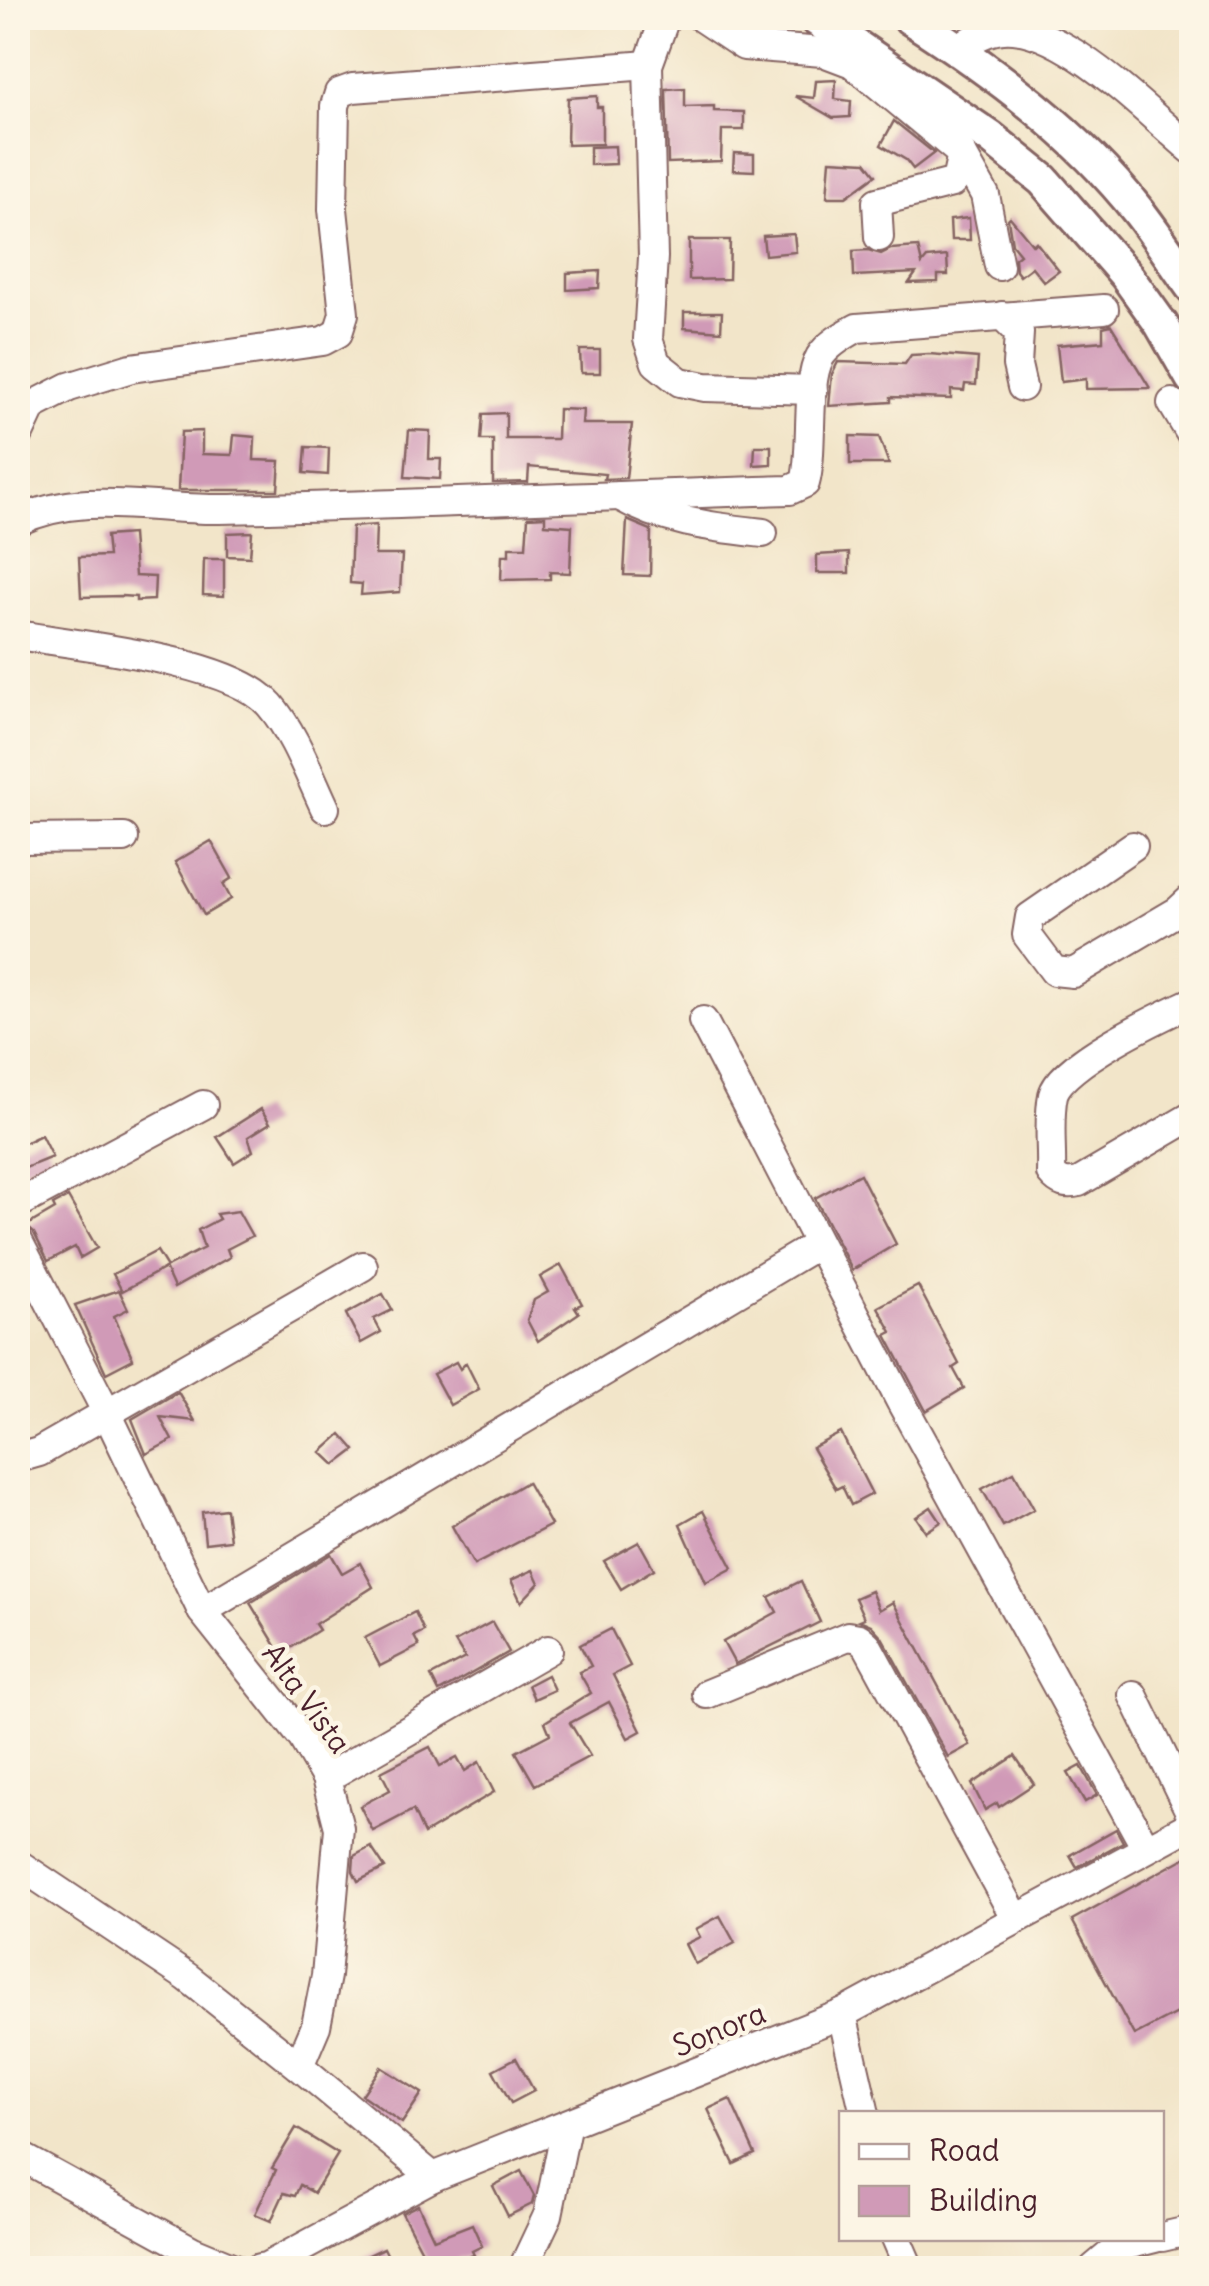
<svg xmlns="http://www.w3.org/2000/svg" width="1209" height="2286" font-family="Delius,sans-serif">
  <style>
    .building { fill: #d09ab7 }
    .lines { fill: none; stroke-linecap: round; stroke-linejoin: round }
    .minor-casing { stroke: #856462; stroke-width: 32 }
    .major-casing { stroke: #856462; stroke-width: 38 }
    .minor { stroke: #fff; stroke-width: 28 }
    .major { stroke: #fff; stroke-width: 32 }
    .labels { text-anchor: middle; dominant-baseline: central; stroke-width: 9; stroke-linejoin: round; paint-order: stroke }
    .street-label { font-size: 30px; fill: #4a1f2b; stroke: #fcf5e5 }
  </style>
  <rect width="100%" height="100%" fill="#fcf5e5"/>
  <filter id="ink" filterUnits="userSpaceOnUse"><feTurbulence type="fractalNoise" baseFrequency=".01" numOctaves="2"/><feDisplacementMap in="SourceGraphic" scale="20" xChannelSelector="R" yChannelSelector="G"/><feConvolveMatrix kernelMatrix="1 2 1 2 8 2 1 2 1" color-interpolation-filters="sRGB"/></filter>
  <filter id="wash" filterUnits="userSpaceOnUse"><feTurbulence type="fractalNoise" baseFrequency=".0048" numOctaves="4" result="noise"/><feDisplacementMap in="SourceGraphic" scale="40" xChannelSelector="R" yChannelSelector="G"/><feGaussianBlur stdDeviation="2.25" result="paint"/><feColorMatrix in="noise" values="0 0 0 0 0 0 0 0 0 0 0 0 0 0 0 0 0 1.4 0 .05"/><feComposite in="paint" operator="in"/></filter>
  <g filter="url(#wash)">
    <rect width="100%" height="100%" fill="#f2e5c9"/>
    <g id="blocks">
      <g class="building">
        <polygon points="836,80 835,99 851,101 850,117 833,118 795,96 814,98 816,81"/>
        <polygon points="685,88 685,107 714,106 714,111 744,112 744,130 722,130 721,161 668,163 666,89"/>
        <polygon points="597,96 597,107 602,107 602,144 567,145 568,98"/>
        <polygon points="894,121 934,153 913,169 906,160 881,145"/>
        <polygon points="615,146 616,164 590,165 590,147"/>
        <polygon points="734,153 754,154 754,171 733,170"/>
        <polygon points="830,160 866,162 876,175 846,197 827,197"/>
        <polygon points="1010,217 1033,245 1036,242 1059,271 1044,282 1032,267 1020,276 1016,271 1015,258 1020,254 1012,244 1008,219"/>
        <polygon points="969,218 970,240 951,240 950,220"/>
        <polygon points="794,234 796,252 765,255 763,236"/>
        <polygon points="689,240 730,240 729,279 689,280"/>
        <polygon points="918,247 922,264 927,258 947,256 948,275 938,275 938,282 909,283 916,273 854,276 853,251 868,250 881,254 891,249"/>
        <polygon points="600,271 599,288 567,290 567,273"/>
        <polygon points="684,312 722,312 721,331 684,328"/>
        <polygon points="1111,325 1150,388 1086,389 1086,379 1061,382 1057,345 1103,341 1103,327"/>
        <polygon points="580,350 600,350 600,373 581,373"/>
        <polygon points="929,354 978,358 976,385 965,384 964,391 951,390 951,399 891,397 891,402 829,406 832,374 838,362 905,364 911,355"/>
        <polygon points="558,409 583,410 582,424 632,424 626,478 604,479 605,474 529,467 528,482 493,483 493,440 481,440 483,414 506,413 506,439 557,439"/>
        <polygon points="409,430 430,431 429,459 441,459 440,479 405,477"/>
        <polygon points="202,431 202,454 232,455 234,435 255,437 254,460 280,461 278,490 178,490 181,432"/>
        <polygon points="850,436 879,437 889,464 850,464"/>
        <polygon points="755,446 771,446 771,464 754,465"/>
        <polygon points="306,447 329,448 328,475 304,473"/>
        <polygon points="545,516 545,524 572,526 570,573 550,572 550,579 501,580 502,555 509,555 509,547 526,547 528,517"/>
        <polygon points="627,520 651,530 650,576 624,575"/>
        <polygon points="376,525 375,555 402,555 400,592 361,595 362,584 350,583 352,527"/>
        <polygon points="252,532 250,557 227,556 227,533"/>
        <polygon points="132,534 135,576 155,577 154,600 136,601 136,597 121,596 81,597 79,557 108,556 106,536"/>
        <polygon points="849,553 849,573 817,573 817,555"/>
        <polygon points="204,559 224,559 224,596 203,595"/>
        <polygon points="211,841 232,878 223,884 231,899 204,915 175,862"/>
        <polygon points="261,1109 270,1123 248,1137 253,1151 234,1163 217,1137"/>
        <polygon points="41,1135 52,1157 18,1171 18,1146"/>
        <polygon points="860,1174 896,1244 852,1270 815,1198"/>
        <polygon points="68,1197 97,1248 80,1258 75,1247 48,1261 34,1233 26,1226 55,1209 53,1205"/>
        <polygon points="238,1211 252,1236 227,1249 230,1257 174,1288 165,1268 204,1248 198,1230 219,1219 216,1214"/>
        <polygon points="157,1251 167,1267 122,1291 113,1274"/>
        <polygon points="561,1265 582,1304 575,1307 579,1313 538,1341 527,1320 534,1300 548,1292 540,1277"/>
        <polygon points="918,1286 959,1364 953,1368 964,1388 926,1411 886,1335 892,1332 878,1307"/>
        <polygon points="119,1290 128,1309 114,1316 133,1359 106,1373 75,1305"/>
        <polygon points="383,1294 392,1310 374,1319 381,1332 361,1343 346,1314"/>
        <polygon points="456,1362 460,1369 466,1363 479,1389 450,1405 433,1374"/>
        <polygon points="178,1392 195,1421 160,1417 172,1440 146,1454 132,1419"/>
        <polygon points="841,1433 872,1494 851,1505 842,1486 836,1489 812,1448"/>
        <polygon points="341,1434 355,1450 335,1465 321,1452"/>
        <polygon points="1014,1472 1034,1509 1003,1526 982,1489"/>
        <polygon points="527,1482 551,1525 474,1565 452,1526"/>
        <polygon points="931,1507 941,1522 926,1532 916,1517"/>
        <polygon points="226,1509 230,1540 205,1543 202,1512"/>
        <polygon points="703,1511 733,1568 706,1582 680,1524"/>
        <polygon points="639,1542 654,1569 621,1589 604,1561"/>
        <polygon points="331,1554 342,1573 360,1563 373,1587 315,1624 319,1630 281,1654 250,1603"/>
        <polygon points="533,1570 539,1583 521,1602 511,1580"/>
        <polygon points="801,1581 820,1622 735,1664 723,1642 777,1612 769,1597"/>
        <polygon points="871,1591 879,1610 893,1602 970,1745 948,1757 882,1637 871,1625 859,1620 864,1618 855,1598"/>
        <polygon points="415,1612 424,1631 414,1636 419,1646 380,1666 365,1638"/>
        <polygon points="492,1622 509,1652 439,1692 431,1676 465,1658 455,1642"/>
        <polygon points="611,1629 630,1666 613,1675 641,1731 628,1738 609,1702 570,1723 590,1756 535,1785 516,1752 550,1734 545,1722 591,1693 579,1672 591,1666 580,1645"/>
        <polygon points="547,1675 554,1690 534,1699 528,1685"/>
        <polygon points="430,1747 440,1766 457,1757 465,1771 479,1762 494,1792 424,1834 413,1810 373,1831 360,1806 390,1790 381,1772"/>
        <polygon points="1015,1756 1034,1784 999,1807 997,1803 985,1810 972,1784"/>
        <polygon points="1081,1766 1097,1795 1085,1802 1068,1773"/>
        <polygon points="1116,1829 1123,1842 1077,1867 1070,1855"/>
        <polygon points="371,1847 385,1868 358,1881 353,1871 354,1856"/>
        <polygon points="1192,1854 1192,2005 1134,2035 1072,1920"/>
        <polygon points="720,1916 735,1943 695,1964 685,1944 700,1937 696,1929"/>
        <polygon points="516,2058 534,2091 511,2103 493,2070"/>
        <polygon points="381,2067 422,2093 402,2123 362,2095"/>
        <polygon points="730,2099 755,2154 734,2164 708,2109"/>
        <polygon points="296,2128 338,2154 314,2193 300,2185 295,2196 284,2193 271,2221 255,2214 276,2170 272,2168"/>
        <polygon points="521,2171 534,2196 532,2204 508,2216 493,2186"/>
        <polygon points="418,2205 434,2239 472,2224 482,2246 472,2251 474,2255 431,2268 402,2213"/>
        <polygon points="384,2248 394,2268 341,2268"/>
      </g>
    </g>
  </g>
  <g filter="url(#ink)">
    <use href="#blocks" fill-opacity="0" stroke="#856462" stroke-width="2.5"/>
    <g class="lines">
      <defs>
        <g id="minor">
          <polyline points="665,18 648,65 653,257 648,339 656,363 680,382 705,387 813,390"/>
          <polyline points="702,18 744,46 823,52 852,63 962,154 985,195 999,266"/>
          <path d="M957 48C968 42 980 34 992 31 1053 13 1147 113 1192 150"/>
          <polyline points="879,237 877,202 952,183 957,177 962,154"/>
          <polyline points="1002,316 1019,333 1017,365 1022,387"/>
          <polyline points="1172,403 1192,436"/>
          <polyline points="18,436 32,406 69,387 131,368 323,341 338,333 344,314 333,209 335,106 339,93 353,88 648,65"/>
          <path d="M619 496C664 522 712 527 763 533"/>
          <path d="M18 521C83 490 150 510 220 509 410 505 600 496 790 490L805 483C814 451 805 383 820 357 828 344 844 335 857 328L1104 309"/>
          <path d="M18 635C77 645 231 660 270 705 294 733 309 774 325 808"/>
          <polyline points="18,839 124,838"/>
          <polyline points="1133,846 1030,917 1027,935 1054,971 1073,973 1178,911 1192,898"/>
          <path d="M1192 1002C1162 1016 1060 1064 1053 1095 1048 1119 1052 1149 1051 1173 1059 1183 1066 1185 1079 1182L1192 1116"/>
          <polyline points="703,1021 901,1402 1146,1848"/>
          <polyline points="18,1204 203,1105"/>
          <polyline points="18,1241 106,1411 202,1611 302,1737 326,1778 339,1828 326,1976 316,2026 299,2066 433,2177"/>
          <polyline points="18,1458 39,1452 363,1266"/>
          <polyline points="202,1611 818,1244"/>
          <polyline points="707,1694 848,1636 859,1638 867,1645 1015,1917"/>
          <polyline points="1133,1695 1192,1816"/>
          <polyline points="326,1778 548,1650"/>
          <polyline points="18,1864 187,1977 299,2066"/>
          <polyline points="842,2014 865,2114"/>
          <polyline points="18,2155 193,2251 234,2268"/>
          <polyline points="1162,2237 1192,2230"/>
          <polyline points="896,2238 909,2268"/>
          <polyline points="259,2268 266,2267 433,2177 842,2014 1192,1824"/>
          <polyline points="523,2268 548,2215 566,2127"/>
          <polyline points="1094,2268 1119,2247 1155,2238"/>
        </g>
        <g id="major">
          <polyline points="815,18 991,138 1043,180 1126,275 1161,324 1192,378"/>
          <path d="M910 18C993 71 1077 133 1138 211 1157 235 1174 262 1192 287"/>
        </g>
      </defs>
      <use href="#minor" class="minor-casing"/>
      <use href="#major" class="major-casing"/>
      <use href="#minor" class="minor"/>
      <use href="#major" class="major"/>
    </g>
  </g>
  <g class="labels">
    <g class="street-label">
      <text transform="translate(307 1698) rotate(54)">Alta Vista</text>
      <text transform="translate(719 2029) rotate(-22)">Sonora</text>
    </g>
  </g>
  <rect width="1209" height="2286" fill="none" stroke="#fcf5e5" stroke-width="60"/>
  <rect x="839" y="2111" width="325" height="130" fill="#fcf5e5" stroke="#b59f9b" stroke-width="2.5"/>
  <rect x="859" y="2144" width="50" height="15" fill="#ffffff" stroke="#b59f9b" stroke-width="2.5"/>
  <text x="929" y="2161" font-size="30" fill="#4a1f2b">Road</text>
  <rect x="859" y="2186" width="50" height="30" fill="#d09ab7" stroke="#b59f9b" stroke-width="2.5"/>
  <text x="929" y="2211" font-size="30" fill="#4a1f2b">Building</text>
</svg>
